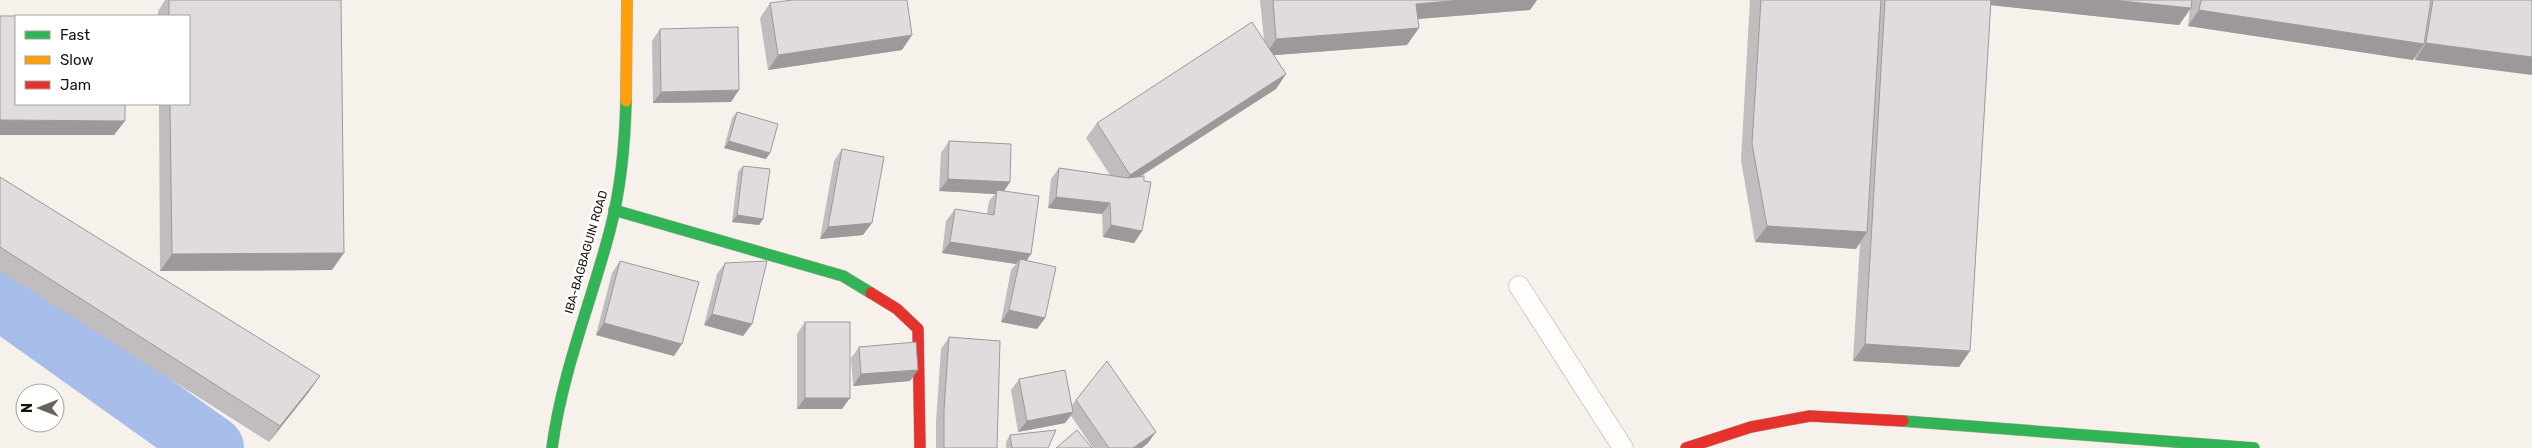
<svg xmlns="http://www.w3.org/2000/svg" width="2532" height="448" font-family="Rubik,sans-serif">
  <style>
    .lines { fill: none; stroke-linecap: round; stroke-linejoin: round }
    .river { stroke: #a6bde9; stroke-width: 64 }
    .lane-casing { stroke: #ada7a0; stroke-width: 21 }
    .fast-casing { stroke: #ada7a0; stroke-width: 12 }
    .slow-casing { stroke: #ada7a0; stroke-width: 12 }
    .jam-casing { stroke: #ada7a0; stroke-width: 12 }
    .lane { stroke: #fefdfc; stroke-width: 20 }
    .fast { stroke: #30b455; stroke-width: 11 }
    .slow { stroke: #ff9f0a; stroke-width: 11 }
    .jam { stroke: #e5322d; stroke-width: 11 }
    .wall { fill: #c1bcbd }
    .shaded-wall { fill: #9d999a }
    .building { fill: #e0dbdc; stroke: #9d999a }
    .labels { text-anchor: middle; dominant-baseline: central; stroke-width: 5; stroke-linejoin: round; paint-order: stroke }
    .street-label { font-size: 12px; fill: #1a130c; stroke: #fff }
  </style>
  <rect width="100%" height="100%" fill="#f7f1eb"/>
  <g class="lines">
    <polyline class="river" points="0,297 212,448"/>
    <defs>
      <polyline id="lane" points="1519,286 1623,448"/>
      <g id="fast">
        <polyline points="614,210 843,276 871,293"/>
        <polyline points="1903,421 2254,448"/>
        <path d="M552 448C562 372 591 303 610 230 621 188 625 145 626 101"/>
      </g>
      <polyline id="slow" points="626,101 627,0"/>
      <g id="jam">
        <polyline points="871,293 897,309 918,329 920,448"/>
        <polyline points="1686,448 1751,427 1810,416 1903,421"/>
      </g>
    </defs>
    <use href="#lane" class="lane-casing"/>
    <use href="#fast" class="fast-casing"/>
    <use href="#slow" class="slow-casing"/>
    <use href="#jam" class="jam-casing"/>
    <use href="#lane" class="lane"/>
    <use href="#fast" class="fast"/>
    <use href="#slow" class="slow"/>
    <use href="#jam" class="jam"/>
  </g>
  <g class="wall">
    <polygon points="165,0 341,0 332,270 160,271 159,104 189,104 189,16 158,16 158,11"/>
    <polygon points="1260,0 1537,0 1530,10 1418,19 1407,45 1274,55 1286,74 1276,89 1140,177 1142,231 1134,243 1103,237 1102,214 1048,208 1051,179 1059,168 1110,175 1086,138 1097,123 1264,39"/>
    <polygon points="1750,0 2532,0 2415,60 2415,57 2413,60 2188,26 2190,9 2179,25 1991,5 1959,367 1853,361 1860,242 1856,249 1755,242 1741,160"/>
    <polygon points="770,3 902,50 768,70 760,18"/>
    <polygon points="660,29 731,102 653,103 652,41"/>
    <polygon points="737,112 766,159 724,148 732,118"/>
    <polygon points="949,141 1010,182 1004,191 1031,254 1027,260 1045,318 1037,329 1001,322 1011,270 1016,264 942,253 946,221 955,209 987,214 989,201 995,194 939,191 941,153"/>
    <polygon points="842,149 863,235 820,239 834,161"/>
    <polygon points="743,166 763,219 759,225 732,222 738,172"/>
    <polygon points="0,177 320,376 308,393 269,442 0,271"/>
    <polygon points="620,261 674,356 596,335 612,273"/>
    <polygon points="725,263 752,324 743,336 704,325 717,274"/>
    <polygon points="805,322 842,409 797,409 797,334"/>
    <polygon points="949,337 997,448 936,448 936,422 941,349"/>
    <polygon points="859,347 910,381 853,386 851,358"/>
    <polygon points="1019,379 1072,405 1076,400 1148,443 1142,448 1093,448 1071,416 1065,423 1018,432 1011,390"/>
    <polygon points="1010,435 1048,448 1006,448 1006,442"/>
  </g>
  <g class="shaded-wall">
    <polygon points="1462,0 1537,0 1530,10 1405,20 1416,4"/>
    <polygon points="1942,0 2111,0 2191,8 2179,25"/>
    <polygon points="2199,10 2424,44 2413,60 2188,26"/>
    <polygon points="1419,28 1407,45 1265,56 1276,39"/>
    <polygon points="912,35 902,50 768,70 778,55"/>
    <polygon points="2426,43 2532,57 2532,75 2415,60"/>
    <polygon points="1286,74 1276,89 1120,189 1130,175"/>
    <polygon points="739,90 731,102 653,103 661,92"/>
    <polygon points="0,120 125,121 114,135 0,135"/>
    <polygon points="729,141 770,153 766,159 724,148"/>
    <polygon points="948,179 1010,182 1002,194 997,190 995,194 939,191"/>
    <polygon points="1056,197 1110,203 1102,214 1048,208"/>
    <polygon points="737,215 763,219 759,225 732,222"/>
    <polygon points="872,223 863,235 820,239 828,227"/>
    <polygon points="1111,225 1142,231 1134,243 1103,237"/>
    <polygon points="1767,226 1867,232 1856,249 1755,242"/>
    <polygon points="950,242 1031,254 1023,265 1020,259 1016,264 942,253"/>
    <polygon points="344,253 332,270 160,271 172,254"/>
    <polygon points="1009,310 1045,318 1037,329 1001,322"/>
    <polygon points="712,314 752,324 743,336 704,325"/>
    <polygon points="604,323 682,344 674,356 596,335"/>
    <polygon points="1865,344 1970,351 1959,367 1853,361"/>
    <polygon points="918,370 910,381 853,386 861,374"/>
    <polygon points="320,376 308,393 269,442 280,426"/>
    <polygon points="805,398 850,398 842,409 797,409"/>
    <polygon points="1073,412 1065,423 1018,432 1027,421"/>
    <polygon points="1156,432 1148,443 1142,448 1133,448"/>
  </g>
  <g class="building">
    <polygon points="169,0 341,0 344,253 172,254 170,104 189,104 189,16 169,16"/>
    <polygon points="792,0 907,0 912,35 778,55 770,3"/>
    <polygon points="1273,0 1462,0 1416,4 1419,28 1276,39"/>
    <polygon points="1761,0 1881,0 1867,232 1767,226 1752,144"/>
    <polygon points="1885,0 1991,0 1970,351 1865,344"/>
    <polygon points="2111,0 2192,0 2191,8"/>
    <polygon points="2201,0 2431,0 2424,44 2199,10"/>
    <polygon points="2433,0 2532,0 2532,57 2426,43"/>
    <polygon points="0,16 16,16 16,104 125,104 125,121 0,120"/>
    <polygon points="1252,22 1286,74 1130,175 1097,123"/>
    <polygon points="738,27 739,90 661,92 660,29"/>
    <polygon points="737,112 778,124 770,153 729,141"/>
    <polygon points="949,141 1011,144 1010,182 948,179"/>
    <polygon points="842,149 884,157 872,223 828,227"/>
    <polygon points="743,166 770,169 763,219 737,215"/>
    <polygon points="1059,168 1128,178 1144,176 1144,181 1151,182 1142,231 1111,225 1110,203 1056,197"/>
    <polygon points="0,177 320,376 280,426 0,247"/>
    <polygon points="997,190 1039,196 1031,254 950,242 955,209 994,215"/>
    <polygon points="1020,259 1056,267 1045,318 1009,310"/>
    <polygon points="620,261 699,282 682,344 604,323"/>
    <polygon points="767,261 752,324 712,314 725,263"/>
    <rect x="805" y="322" width="45" height="76"/>
    <polygon points="949,337 1000,341 997,448 944,448 944,411"/>
    <polygon points="916,342 918,370 861,374 859,347"/>
    <polygon points="1107,361 1156,432 1133,448 1109,448 1076,400"/>
    <polygon points="1065,370 1073,412 1027,421 1019,379"/>
    <polygon points="1056,430 1048,448 1012,448 1010,435"/>
    <polygon points="1077,430 1092,448 1056,448"/>
  </g>
  <g class="labels">
    <g class="street-label">
      <text transform="translate(586 252) rotate(-74)">IBA-BAGBAGUIN ROAD</text>
    </g>
  </g>
  <rect x="15" y="15" width="175" height="90" fill="#ffffff" stroke="#a3a19e"/>
  <rect x="25" y="31" width="25" height="8" fill="#30b455" stroke="#a3a19e"/>
  <text x="60" y="40" font-size="15" fill="#1a130c">Fast</text>
  <rect x="25" y="56" width="25" height="8" fill="#ff9f0a" stroke="#a3a19e"/>
  <text x="60" y="65" font-size="15" fill="#1a130c">Slow</text>
  <rect x="25" y="81" width="25" height="8" fill="#e5322d" stroke="#a3a19e"/>
  <text x="60" y="90" font-size="15" fill="#1a130c">Jam</text>
  <g transform="translate(40 408) rotate(270)"><circle r="24" fill="#ffffff" stroke="#a3a19e"/>
  <path d="M0-4L9 19L0 12L-9 19Z" fill="#67615a"/>
  <text y="-8" font-size="14" font-weight="bold" text-anchor="middle" fill="#1a130c">N</text>
  </g>
</svg>
